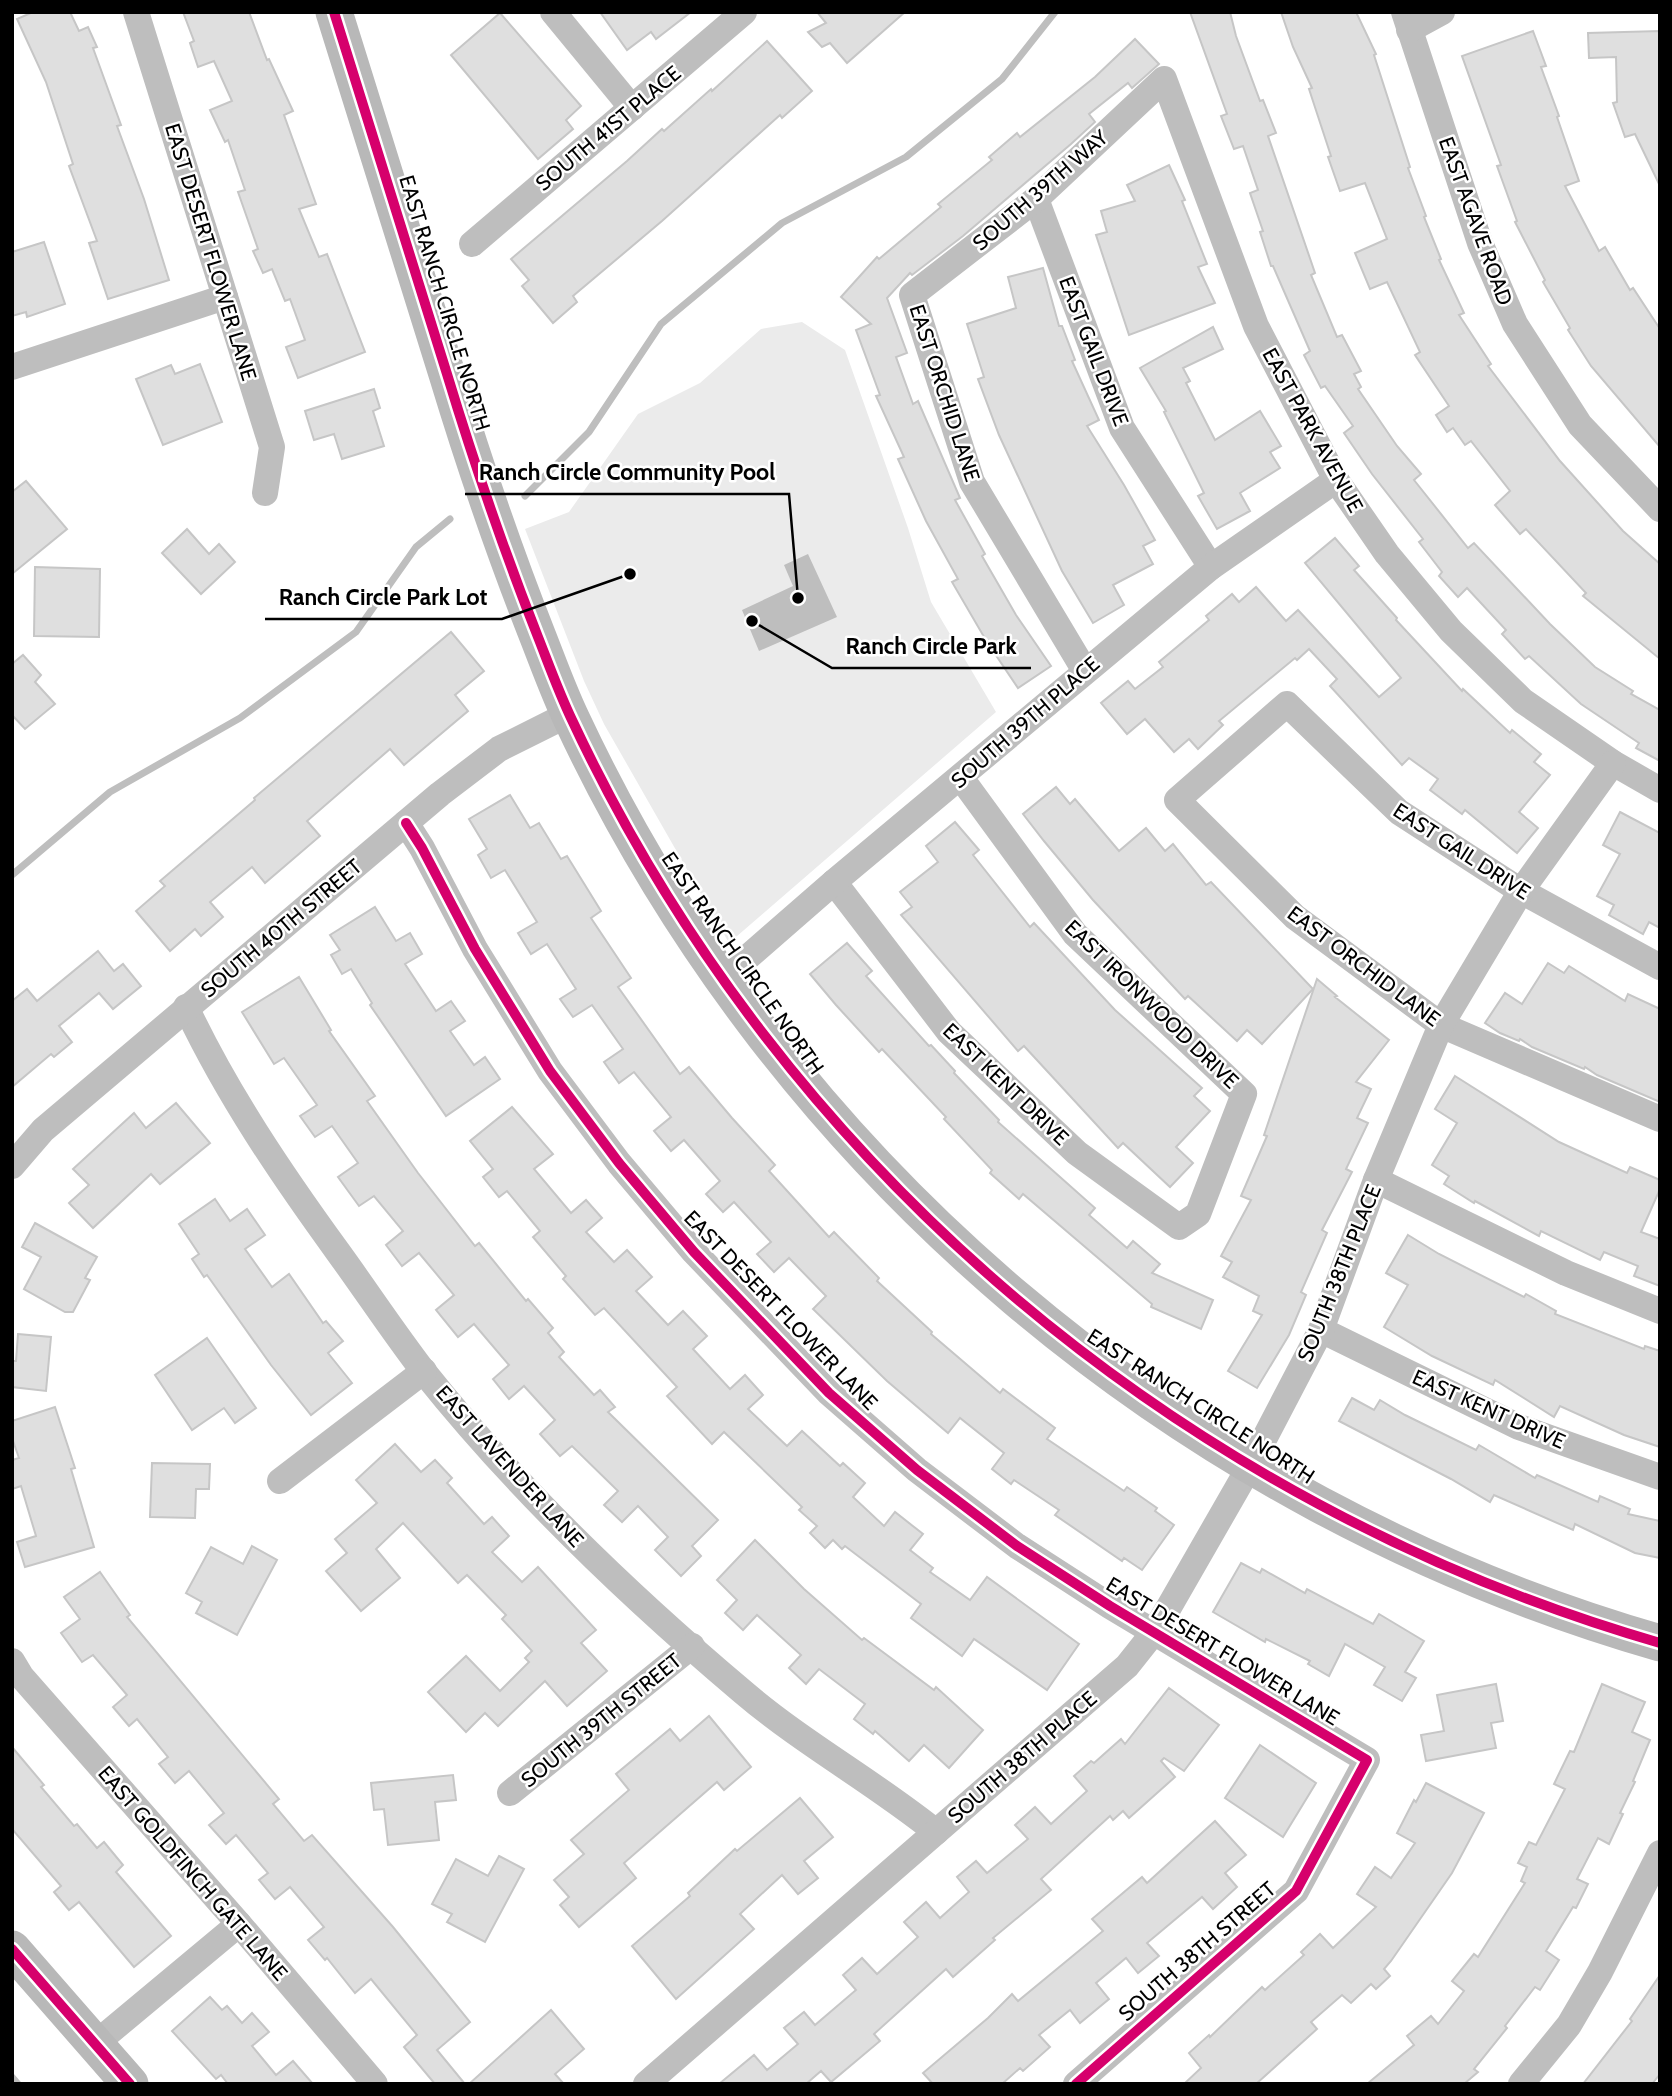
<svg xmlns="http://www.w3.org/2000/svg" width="1672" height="2096" font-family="Cabin,sans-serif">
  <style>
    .green { fill: #ebebeb }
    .water { fill: #bebebe }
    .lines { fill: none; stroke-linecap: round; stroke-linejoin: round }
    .stream { stroke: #bebebe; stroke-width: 7 }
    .building { fill: #dfdfdf; stroke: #c6c6c6; stroke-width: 2 }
    .street { stroke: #bebebe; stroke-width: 26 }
    .secondary { stroke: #b8b8b8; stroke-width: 37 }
    .cycleway-casing { stroke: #fff; stroke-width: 15 }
    .cycleway { stroke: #d6006c; stroke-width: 10 }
    .labels { text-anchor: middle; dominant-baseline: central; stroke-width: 5; stroke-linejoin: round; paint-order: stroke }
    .street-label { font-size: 21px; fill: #000; stroke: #fff }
    .leader { fill: none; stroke: #000; stroke-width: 2.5 }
    .callout-dot { fill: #000; stroke: #fff; stroke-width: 2.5 }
    .callout-label { font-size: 23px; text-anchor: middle; font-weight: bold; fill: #000; stroke: #fff; stroke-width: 5; stroke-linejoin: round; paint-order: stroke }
  </style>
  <rect width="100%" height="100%" fill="#fff"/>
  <polygon class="green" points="802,322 845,350 908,528 931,602 996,712 729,943 604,724 584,681 525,529 569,512 638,414 700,383 761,329"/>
  <polygon class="water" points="808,554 837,617 759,651 742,610 793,586 784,565"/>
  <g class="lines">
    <g class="stream">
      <polyline points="525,496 589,432 661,324 782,223 906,157 1002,79 1055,12"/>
      <polyline points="12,875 110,792 240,718 356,632 416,547 450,519"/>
      <polyline points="12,2077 18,2084"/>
    </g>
  </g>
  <g class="building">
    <polygon points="33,12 70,12 79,31 88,27 97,47 93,48 121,125 117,126 144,199 169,280 108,299 89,243 97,241 69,166 73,164 46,82 17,19"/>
    <polygon points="183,12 249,12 267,60 269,59 293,111 284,115 316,204 299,209 319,257 327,254 365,352 298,378 286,347 305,340 290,299 285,301 272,269 263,273 253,251 258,249 238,192 245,190 228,140 225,142 210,110 232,101 214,61 198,67 190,43 194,41"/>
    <polygon points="600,12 691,12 656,39 651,32 627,50"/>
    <polygon points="817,12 905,12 847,63 830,43 822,47 808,32 826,23"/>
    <polygon points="1190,12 1230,12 1236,36 1260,101 1263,100 1276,133 1268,136 1315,273 1311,275 1337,337 1342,335 1361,371 1354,374 1361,387 1358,389 1397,446 1421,474 1414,480 1468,548 1474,543 1550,624 1595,667 1633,691 1631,694 1660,710 1660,761 1636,748 1639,743 1581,704 1529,656 1525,659 1502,634 1506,630 1467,588 1458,597 1439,576 1442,572 1419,542 1423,539 1372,474 1344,433 1353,426 1325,386 1321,388 1304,355 1310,351 1273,266 1271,266 1260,232 1263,231 1250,193 1258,190 1243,146 1234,149 1221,116 1227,114"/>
    <polygon points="1281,12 1356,12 1376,54 1374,55 1410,167 1408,168 1426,216 1424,217 1441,259 1439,260 1464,313 1459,315 1491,364 1488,366 1560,461 1623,531 1660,564 1660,659 1583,596 1586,593 1526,529 1520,534 1495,505 1510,491 1471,441 1465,445 1453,428 1447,432 1436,415 1449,406 1415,355 1420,352 1387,282 1370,289 1355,253 1387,239 1365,183 1340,191 1328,157 1331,156 1309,89 1312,88 1293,47"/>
    <polygon points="500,13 581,106 566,120 573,129 538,159 451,55"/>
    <polygon points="1533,31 1546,66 1541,67 1559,116 1557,117 1579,181 1565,186 1599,251 1605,247 1630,290 1633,288 1660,329 1660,447 1591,366 1568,330 1570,328 1543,282 1545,280 1515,222 1517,221 1497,166 1501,165 1462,56"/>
    <polygon points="1660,31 1660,186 1635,134 1625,137 1613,103 1617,102 1616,57 1589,58 1588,33"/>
    <polygon points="1135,39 1159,64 1132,88 1128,83 1089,114 1095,122 1071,144 963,236 912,275 910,273 887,298 907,353 896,357 913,404 918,401 960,498 955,500 985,554 982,556 1016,615 1051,666 1018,688 987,642 952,582 958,579 926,521 898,459 904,457 876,396 880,395 856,330 871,324 841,297 877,257 879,259 941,207 938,204 992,160 989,157 1017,133 1020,137 1095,77"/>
    <polygon points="767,41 812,91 782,118 780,115 662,221 573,296 577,302 553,323 522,286 529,280 511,259 627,161 662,129 664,131 711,89 712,91"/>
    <polygon points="1169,165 1185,200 1182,201 1207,264 1198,267 1215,303 1129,335 1096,235 1107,232 1101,211 1135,201 1127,185"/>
    <polygon points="44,242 65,304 27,317 26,312 12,316 12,252"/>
    <polygon points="1043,268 1059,326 1062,326 1075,360 1072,361 1099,420 1087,426 1124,485 1155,540 1143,546 1153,564 1113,585 1124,605 1093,623 1062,571 999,435 978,379 984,377 967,324 1016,308 1008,277"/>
    <polygon points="1213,327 1223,349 1183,368 1190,381 1186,383 1215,440 1260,411 1281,446 1270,452 1280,468 1240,493 1250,511 1217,529 1198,496 1204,493 1164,412 1166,411 1140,368"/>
    <polygon points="200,364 222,422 163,445 136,379 171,365 175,374"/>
    <polygon points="374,389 380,408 373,411 384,446 342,459 334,434 314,440 305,411"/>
    <polygon points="26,481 67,529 12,574 12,492"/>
    <polygon points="187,529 209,554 219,544 235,562 201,594 162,553"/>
    <polygon points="1335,538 1359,566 1354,570 1397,618 1396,620 1462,691 1463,689 1510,733 1512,730 1541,754 1534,762 1550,775 1519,812 1538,828 1517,853 1465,810 1462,814 1430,790 1438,779 1409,758 1402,765 1330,686 1337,679 1309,649 1297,660 1295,658 1219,721 1223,725 1198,749 1189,739 1174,752 1145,719 1127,734 1101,703 1128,681 1135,689 1163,667 1159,662 1209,620 1206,616 1232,594 1239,602 1256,587 1286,621 1298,610 1379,697 1401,678 1305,563"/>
    <polygon points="35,567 100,569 99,637 34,636"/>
    <polygon points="451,632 484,671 455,695 468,711 404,765 390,749 307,821 320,836 265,883 252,867 210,902 223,917 201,936 195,929 170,951 136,911 165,886 160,881 255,800 254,798"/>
    <polygon points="23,655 41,675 35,682 55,704 25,729 12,715 12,664"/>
    <polygon points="1056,787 1070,804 1075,799 1119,851 1146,828 1165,851 1173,844 1206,885 1211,882 1313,989 1262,1044 1247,1030 1237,1041 1188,996 1185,999 1093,900 1044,841 1023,814"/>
    <polygon points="510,795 530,828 539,823 561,859 567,856 601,911 591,918 631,978 618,987 680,1074 689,1067 732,1118 775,1165 769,1171 829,1237 834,1232 879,1278 877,1281 932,1332 931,1334 1000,1393 1003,1389 1055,1428 1047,1439 1124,1491 1127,1487 1157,1508 1155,1511 1174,1525 1142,1570 1124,1558 1122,1561 1055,1515 1059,1510 1014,1480 1011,1484 992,1469 1004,1453 960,1418 948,1433 887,1381 813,1309 826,1296 789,1258 774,1272 757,1254 771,1242 734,1202 723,1212 706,1194 720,1181 684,1140 671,1151 654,1131 671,1117 634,1072 619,1083 604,1062 623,1049 592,1005 573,1017 560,999 576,989 547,944 531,954 518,933 537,922 505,870 491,878 478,855 487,849 469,819"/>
    <polygon points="1620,812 1660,833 1660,928 1649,922 1643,934 1609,915 1614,905 1597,896 1620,854 1603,845"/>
    <polygon points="955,822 979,850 973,855 1030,927 1034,923 1115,1010 1202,1088 1194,1096 1210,1111 1176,1147 1193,1163 1170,1187 1123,1143 1118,1148 1024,1046 1018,1051 901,915 912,907 900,892 938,862 926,846"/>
    <polygon points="375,907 396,941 410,933 422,954 405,964 436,1011 451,1001 465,1021 450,1031 474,1065 485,1057 500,1079 446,1116 370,1005 372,1003 351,969 342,974 331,955 340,950 330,935"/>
    <polygon points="847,943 872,971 866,976 929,1046 931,1045 955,1071 954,1073 999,1120 998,1122 1095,1208 1089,1215 1127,1248 1133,1241 1160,1264 1152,1273 1213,1300 1201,1329 1151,1307 1152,1304 1023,1194 1019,1199 990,1173 992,1170 944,1119 946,1117 882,1049 879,1052 836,1005 810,974"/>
    <polygon points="98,951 114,971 123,964 141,986 113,1009 99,993 59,1026 72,1042 54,1057 51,1054 12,1087 12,1001 27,989 37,1001"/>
    <polygon points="1548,963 1564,973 1569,966 1625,1001 1628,994 1660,1009 1660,1102 1597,1075 1585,1067 1584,1069 1532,1047 1520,1039 1519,1041 1500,1033 1485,1023 1505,993 1522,1004"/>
    <polygon points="299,977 331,1030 329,1031 375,1096 367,1101 418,1173 475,1246 479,1243 526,1301 528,1299 553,1328 548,1333 564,1352 559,1357 594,1395 600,1390 615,1407 608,1412 718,1520 692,1546 701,1556 681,1576 655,1550 668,1537 638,1506 622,1522 604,1505 618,1491 572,1446 560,1456 540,1434 555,1420 524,1386 509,1399 493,1379 509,1365 474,1324 458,1337 436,1310 454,1295 419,1253 402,1266 386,1245 403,1231 374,1196 359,1206 338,1177 358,1163 332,1126 315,1137 300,1116 317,1105 284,1058 274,1064 242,1012"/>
    <polygon points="1317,979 1337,996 1335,997 1389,1040 1356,1082 1371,1089 1357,1118 1368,1123 1346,1169 1352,1172 1322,1230 1327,1233 1301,1292 1306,1295 1289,1335 1257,1388 1228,1371 1262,1315 1253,1311 1259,1296 1223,1277 1232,1262 1221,1256 1251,1200 1241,1196 1267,1136 1264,1135"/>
    <polygon points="1455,1076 1559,1142 1627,1173 1630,1167 1660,1180 1660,1189 1641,1232 1660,1239 1660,1286 1634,1276 1638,1266 1604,1252 1600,1260 1541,1231 1539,1236 1475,1201 1474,1203 1444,1184 1449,1176 1432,1165 1457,1123 1435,1109"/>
    <polygon points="176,1103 210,1143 160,1184 151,1174 93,1228 69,1203 89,1185 73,1169 134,1113 146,1128"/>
    <polygon points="512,1107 553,1154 534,1169 571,1213 586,1200 602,1218 586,1232 614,1262 627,1250 652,1277 636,1291 668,1325 683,1311 707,1336 693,1349 730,1389 745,1375 763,1395 748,1409 787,1446 802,1431 840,1466 843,1463 865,1483 853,1497 884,1526 895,1512 923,1534 910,1550 933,1568 930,1572 970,1600 987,1577 1079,1644 1047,1690 974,1639 962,1656 911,1618 921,1604 845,1546 842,1549 833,1540 825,1548 810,1533 817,1526 799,1510 802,1507 724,1432 712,1444 667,1396 677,1387 604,1308 595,1315 563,1279 566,1276 533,1237 540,1231 507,1191 499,1197 483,1177 493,1169 470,1141"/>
    <polygon points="215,1199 230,1221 247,1209 265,1235 245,1249 272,1287 289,1274 323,1323 326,1321 343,1341 328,1353 352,1383 311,1415 271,1365 207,1275 204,1277 192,1259 199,1254 179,1224"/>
    <polygon points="35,1223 97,1257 85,1278 90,1280 73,1312 65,1312 24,1289 41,1257 22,1247"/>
    <polygon points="1408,1235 1439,1254 1524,1297 1526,1294 1556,1311 1555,1314 1644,1349 1645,1346 1660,1351 1660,1447 1624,1435 1560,1406 1554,1417 1495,1380 1493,1385 1432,1356 1384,1327 1408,1285 1386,1273"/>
    <polygon points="18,1334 51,1337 46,1391 12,1387 12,1361 16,1361"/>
    <polygon points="207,1338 256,1408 235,1423 224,1408 192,1430 155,1375"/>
    <polygon points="1352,1398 1374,1410 1380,1400 1405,1415 1476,1450 1479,1445 1535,1478 1537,1475 1598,1502 1600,1496 1630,1509 1628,1514 1660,1521 1660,1558 1635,1553 1575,1524 1573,1530 1494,1495 1490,1502 1451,1479 1339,1421"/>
    <polygon points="55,1407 75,1468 71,1469 94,1547 25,1567 17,1542 36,1536 21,1486 12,1489 12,1460 19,1458 12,1438 12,1421"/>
    <polygon points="395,1444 421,1472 435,1460 452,1478 447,1483 484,1524 492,1517 509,1536 492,1552 522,1582 538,1567 596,1630 581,1643 607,1671 567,1706 545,1681 498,1726 485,1713 466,1732 428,1692 466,1656 500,1691 529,1662 525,1658 532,1651 502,1619 506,1615 467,1575 458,1583 403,1523 376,1549 400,1578 361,1611 326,1571 347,1553 335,1539 377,1503 356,1480"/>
    <polygon points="152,1463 210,1464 209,1489 196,1489 195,1518 150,1517"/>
    <polygon points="755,1540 804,1589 862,1640 864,1638 934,1690 936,1687 983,1730 949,1768 924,1745 909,1761 875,1731 873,1734 854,1719 865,1704 819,1669 806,1684 789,1668 801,1655 757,1615 743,1630 725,1613 737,1600 717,1580"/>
    <polygon points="252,1546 277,1560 237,1635 196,1613 202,1602 186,1593 211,1547 243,1564"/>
    <polygon points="1241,1563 1260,1573 1262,1569 1305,1593 1307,1589 1373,1624 1379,1614 1424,1641 1405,1672 1416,1678 1402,1701 1374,1685 1385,1667 1345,1644 1329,1676 1308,1664 1310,1661 1266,1639 1265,1642 1213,1612"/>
    <polygon points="100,1572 130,1615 127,1617 279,1799 273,1804 304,1841 312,1835 393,1927 470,2022 437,2050 465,2084 435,2084 404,2047 417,2035 371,1979 355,1993 327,1958 325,1960 308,1940 324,1927 290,1887 275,1899 259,1880 268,1873 236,1835 226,1844 209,1825 224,1813 189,1771 175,1783 159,1764 168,1757 137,1719 129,1726 113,1707 127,1695 93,1655 82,1662 61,1633 80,1619 64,1597"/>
    <polygon points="1496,1684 1503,1721 1491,1723 1496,1748 1426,1761 1421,1735 1444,1731 1437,1695"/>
    <polygon points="1602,1684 1645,1702 1632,1732 1650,1740 1633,1781 1635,1782 1620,1813 1623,1814 1609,1844 1598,1838 1577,1879 1588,1884 1576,1908 1573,1907 1546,1951 1559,1960 1540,1990 1535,1987 1505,2026 1507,2028 1474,2069 1478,2072 1464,2084 1367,2084 1414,2045 1407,2036 1431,2016 1438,2024 1464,1991 1452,1981 1474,1954 1478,1957 1525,1883 1521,1881 1527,1867 1518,1863 1529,1842 1536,1845 1565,1789 1554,1784 1570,1751 1574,1752"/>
    <polygon points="1169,1688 1219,1725 1184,1771 1164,1758 1161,1761 1175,1777 1129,1818 1123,1811 1113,1820 1110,1816 1041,1879 1051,1890 993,1938 995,1940 953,1977 946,1969 874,2034 880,2041 831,2082 821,2071 806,2084 719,2084 754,2055 767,2070 798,2044 784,2028 804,2012 815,2025 856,1990 843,1975 862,1958 877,1974 918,1937 904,1922 926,1902 940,1918 969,1892 957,1877 976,1861 987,1873 1028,1839 1015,1825 1035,1807 1051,1824 1087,1791 1074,1776 1091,1761 1094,1763 1121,1739 1125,1744"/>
    <polygon points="709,1716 751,1767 724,1790 717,1782 624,1863 636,1878 579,1927 560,1905 569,1897 554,1880 584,1854 571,1840 629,1790 616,1774 670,1729 680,1741"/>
    <polygon points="1260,1745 1316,1783 1283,1837 1225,1798"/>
    <polygon points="12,1747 44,1785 41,1787 74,1826 77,1824 97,1848 104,1842 123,1865 116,1872 171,1936 134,1967 79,1902 69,1910 54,1892 61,1886 12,1829"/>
    <polygon points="453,1775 456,1800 435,1802 439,1840 388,1845 384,1809 374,1810 371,1783"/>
    <polygon points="1426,1783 1484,1813 1452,1873 1391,1961 1384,1969 1390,1976 1376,1989 1371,1984 1351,2003 1342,1995 1311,2022 1317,2029 1256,2084 1184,2084 1201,2068 1189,2053 1209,2035 1210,2037 1262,1987 1265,1990 1304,1955 1301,1952 1320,1934 1333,1948 1376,1907 1357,1894 1375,1867 1391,1878 1415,1843 1397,1833 1414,1800 1416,1802"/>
    <polygon points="800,1798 833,1837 804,1861 818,1878 798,1894 782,1875 740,1914 754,1929 676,1999 632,1946 690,1896 688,1893 735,1849 737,1851"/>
    <polygon points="1215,1821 1246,1855 1225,1873 1237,1887 1213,1909 1202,1897 1147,1943 1159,1956 1138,1973 1126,1958 1096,1983 1109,1999 1080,2023 1070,2010 1039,2035 1050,2047 1023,2071 1020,2068 1002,2084 933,2084 923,2073 988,2018 1012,1994 1018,2001 1103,1931 1092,1919 1142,1877 1147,1883"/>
    <polygon points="499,1856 524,1869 485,1942 447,1922 452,1914 432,1904 456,1859 488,1876"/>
    <polygon points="1660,1975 1660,2074 1652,2084 1583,2084 1632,2021 1630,2019"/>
    <polygon points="210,1997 222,2010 227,2006 242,2023 252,2013 269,2032 252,2046 276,2075 293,2061 313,2084 228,2084 221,2075 216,2079 172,2031"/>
    <polygon points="551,2010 584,2049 555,2074 564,2084 469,2084"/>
  </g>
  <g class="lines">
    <g class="street">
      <polyline points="136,12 272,447 265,493"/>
      <polyline points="553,12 632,108"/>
      <polyline points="1404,12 1480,243 1515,324 1580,425 1660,509"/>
      <polyline points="1409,30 1442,12"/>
      <polyline points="1036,199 1122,428 1211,567"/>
      <polyline points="472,244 744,12"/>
      <polyline points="12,367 225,297"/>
      <polyline points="1085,671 972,482 912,295 1036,199 1164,79 1256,326 1336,480 1387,554 1451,631 1523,701 1613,763 1660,790"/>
      <polyline points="406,823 422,848 475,949 550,1071 619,1163 694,1252 829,1393 917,1470 1017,1546 1110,1606 1367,1760 1296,1891 1076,2084"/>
      <polyline points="834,882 949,1032 1077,1153 1179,1227 1198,1214 1244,1094 1075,934 961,778"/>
      <polyline points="1660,967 1521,891 1399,812 1287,704 1177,800 1295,917 1441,1025 1660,1119"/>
      <polyline points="724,978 834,882 1211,567 1336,480"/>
      <path d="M186 1007C227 1094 282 1175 338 1252 367 1292 394 1333 424 1372 518 1490 628 1595 743 1692 804 1744 874 1782 936 1832"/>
      <polyline points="12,1166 43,1130 440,794 499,749 569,714"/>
      <polyline points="1376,1180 1566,1273 1660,1311"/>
      <polyline points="1321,1330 1519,1427 1660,1477"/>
      <polyline points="280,1481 424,1371"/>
      <polyline points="12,1661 21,1676 239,1924 375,2084"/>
      <polyline points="510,1793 692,1646"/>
      <polyline points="95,2044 239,1924"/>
      <polyline points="646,2084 1127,1666 1154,1632 1169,1607 1250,1466 1321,1330 1376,1180 1441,1025 1521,891 1613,763"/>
      <polyline points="1521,2084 1569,2025 1600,1972 1660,1853"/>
    </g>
    <g class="secondary">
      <path d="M334 12C372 133 409 253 447 374 474 463 504 551 538 637 549 665 559 693 572 720 782 1169 1184 1506 1660 1643"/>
      <polyline points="12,1949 130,2084"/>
    </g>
    <defs>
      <g id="cycleway">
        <path d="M334 12C372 133 409 253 447 374 474 463 504 551 538 637 549 665 559 693 572 720 782 1169 1184 1506 1660 1643"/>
        <polyline points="406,823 422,848 475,949 550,1071 619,1163 694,1252 829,1393 917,1470 1017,1546 1110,1606 1367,1760 1296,1891 1076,2084"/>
        <polyline points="12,1949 130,2084"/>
      </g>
    </defs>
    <use href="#cycleway" class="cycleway-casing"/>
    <use href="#cycleway" class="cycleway"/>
  </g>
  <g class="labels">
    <g class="street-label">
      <text transform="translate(608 128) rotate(-40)">SOUTH 41ST PLACE</text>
      <text transform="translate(1040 190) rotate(-41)">SOUTH 39TH WAY</text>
      <text transform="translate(1476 221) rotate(70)">EAST AGAVE ROAD</text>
      <text transform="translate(211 252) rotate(73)">EAST DESERT FLOWER LANE</text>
      <text transform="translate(445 303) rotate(73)">EAST RANCH CIRCLE NORTH</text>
      <text transform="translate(1094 351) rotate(69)">EAST GAIL DRIVE</text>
      <text transform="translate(945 393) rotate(72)">EAST ORCHID LANE</text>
      <text transform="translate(1313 430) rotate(61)">EAST PARK AVENUE</text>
      <text transform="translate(1025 722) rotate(-41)">SOUTH 39TH PLACE</text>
      <text transform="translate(1462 851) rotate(33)">EAST GAIL DRIVE</text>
      <text transform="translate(281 928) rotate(-40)">SOUTH 40TH STREET</text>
      <text transform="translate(743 963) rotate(55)">EAST RANCH CIRCLE NORTH</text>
      <text transform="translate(1364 966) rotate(37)">EAST ORCHID LANE</text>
      <text transform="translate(1152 1004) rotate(44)">EAST IRONWOOD DRIVE</text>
      <text transform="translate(1006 1084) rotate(44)">EAST KENT DRIVE</text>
      <text transform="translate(1339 1273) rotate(-68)">SOUTH 38TH PLACE</text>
      <text transform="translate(781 1310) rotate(46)">EAST DESERT FLOWER LANE</text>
      <text transform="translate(1201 1406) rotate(33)">EAST RANCH CIRCLE NORTH</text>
      <text transform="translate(1489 1409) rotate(24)">EAST KENT DRIVE</text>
      <text transform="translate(510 1466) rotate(48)">EAST LAVENDER LANE</text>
      <text transform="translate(1223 1651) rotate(31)">EAST DESERT FLOWER LANE</text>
      <text transform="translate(601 1720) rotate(-39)">SOUTH 39TH STREET</text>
      <text transform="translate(1022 1757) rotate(-41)">SOUTH 38TH PLACE</text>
      <text transform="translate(193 1873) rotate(49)">EAST GOLDFINCH GATE LANE</text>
      <text transform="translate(1197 1951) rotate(-41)">SOUTH 38TH STREET</text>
    </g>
  </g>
  <path class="leader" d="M798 598L789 494H465M630 574L502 619H265M752 621L832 668H1031"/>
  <g class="callout-dot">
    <circle cx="798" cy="598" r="7"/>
    <circle cx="630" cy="574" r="7"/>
    <circle cx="752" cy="621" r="7"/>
  </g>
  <g class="callout-label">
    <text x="627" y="480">Ranch Circle Community Pool</text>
    <text x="383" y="605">Ranch Circle Park Lot</text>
    <text x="931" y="654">Ranch Circle Park</text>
  </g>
  <rect width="1672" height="2096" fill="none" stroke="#000000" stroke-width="28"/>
</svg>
